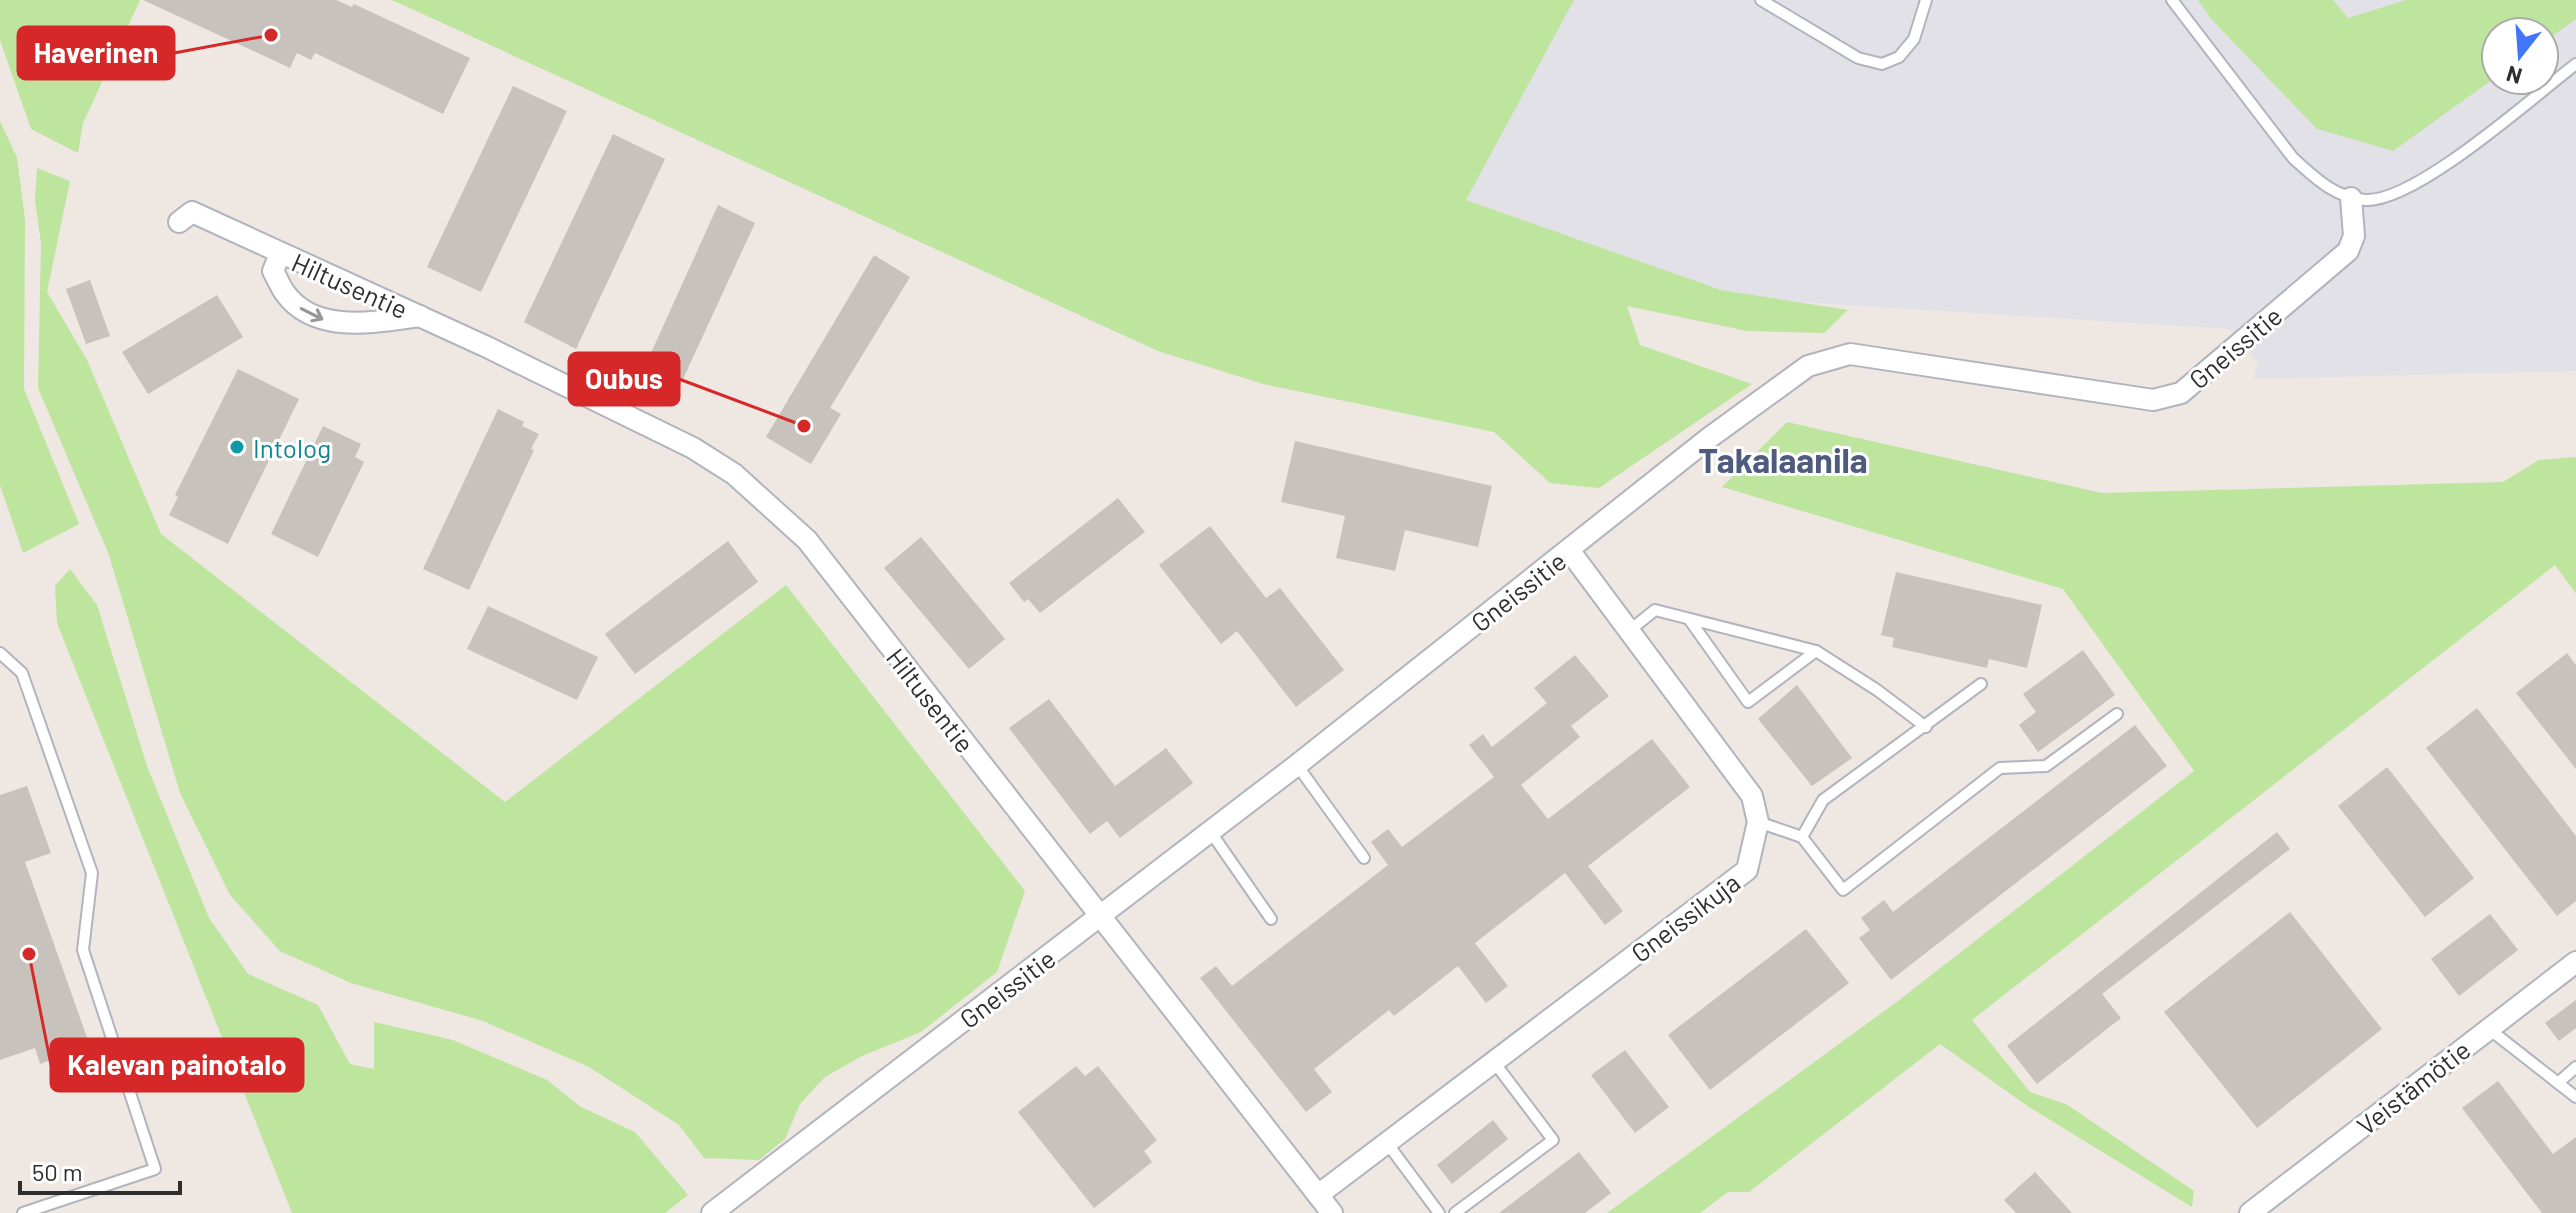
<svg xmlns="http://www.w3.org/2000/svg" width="2576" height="1213" font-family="Barlow,sans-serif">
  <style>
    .industrial { fill: #e2e1e8; fill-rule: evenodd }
    .green { fill: #bde59e }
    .building { fill: #c8c2bc }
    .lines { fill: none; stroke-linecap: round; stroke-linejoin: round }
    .lane-casing { stroke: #b1b4be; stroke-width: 14 }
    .street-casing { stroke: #b1b4be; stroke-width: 24 }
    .lane { stroke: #fff; stroke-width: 10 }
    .street { stroke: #fff; stroke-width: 20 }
    .oneway { stroke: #969696 }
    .culture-dot { fill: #0f9aa8; stroke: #fff; stroke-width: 3 }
    .labels { text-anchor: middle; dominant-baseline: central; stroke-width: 6; stroke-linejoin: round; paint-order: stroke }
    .street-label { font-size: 26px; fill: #2e2e2e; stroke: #fff }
    .culture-label { font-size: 26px; fill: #0d838f; stroke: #fff; text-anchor: start }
    .district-label { font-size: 34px; font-weight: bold; fill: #4d5b7f; stroke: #fff }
    .leader { fill: none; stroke: #d62828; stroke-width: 3 }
    .callout-dot { fill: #d62828; stroke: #fff; stroke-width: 3 }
    .callout { fill: #d62828; stroke: #d62828; stroke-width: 3 }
    .callout-label { font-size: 28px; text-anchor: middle; font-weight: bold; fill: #fff }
  </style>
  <rect width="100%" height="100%" fill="#efe7e1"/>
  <path class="industrial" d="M966 0H2576V371L2253 379 2258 362 2229 329 1668 294ZM2496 32H2544V80H2496Z"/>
  <g class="green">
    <polygon points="0,0 140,0 83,123 78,153 31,129 0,40"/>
    <polygon points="392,0 1574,0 1466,200 1721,290 1848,310 1824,333 1747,331 1627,306 1640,345 1752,384 1599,488 1550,483 1494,432 1263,384 1158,351"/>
    <polygon points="2198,0 2333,0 2348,18 2406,0 2576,0 2576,19 2544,42 2544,32 2496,32 2496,77 2393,151 2317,129 2213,21"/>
    <polygon points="0,121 17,158 25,219 24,389 79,524 23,553 0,485"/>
    <polygon points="37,168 70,181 47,292 87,360 161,534 505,802 786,585 1025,891 997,972 921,1032 862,1056 825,1077 800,1104 785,1139 759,1160 704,1158 679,1125 589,1067 483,1021 351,983 280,951 230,895 180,793 109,555 38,388 41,243 35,200"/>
    <polygon points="1787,422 2102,493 2503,482 2539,460 2576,457 2576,594 2555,565 1972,1020 2030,1092 2066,1104 2194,1191 2192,1207 2029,1107 1940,1044 1749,1192 1728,1192 1700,1213 1607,1213 1898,1001 2194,771 2063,589 1722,487"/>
    <polygon points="70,569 97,605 147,766 209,918 248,974 318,1005 350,1064 374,1069 374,1022 453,1040 547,1080 581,1107 635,1132 688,1195 665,1213 292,1213 57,623 55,586"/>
  </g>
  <g class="building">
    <polygon points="143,0 336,0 352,7 354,4 470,58 443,114 315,53 311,60 297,53 290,68"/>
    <polygon points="513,86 567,111 481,292 427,267"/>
    <polygon points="613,134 665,159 576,349 524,322"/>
    <polygon points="718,205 755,223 677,392 641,375"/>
    <polygon points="874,255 910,277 830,408 841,414 811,464 766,437"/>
    <polygon points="90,280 110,336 86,344 66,289"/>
    <polygon points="217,295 243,337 148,394 122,352"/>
    <polygon points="238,369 299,399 228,544 169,515 178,497 175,495"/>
    <polygon points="498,409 524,422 522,426 539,434 531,449 534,450 469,590 423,569"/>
    <polygon points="323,426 361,444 355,457 364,462 318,557 271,534"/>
    <polygon points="1295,441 1492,486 1478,547 1405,530 1395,571 1336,558 1345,516 1281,502"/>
    <polygon points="1118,498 1145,532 1040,613 1028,599 1024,602 1009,583"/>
    <polygon points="1210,526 1266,598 1280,588 1344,670 1296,707 1237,631 1221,644 1159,565"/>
    <polygon points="921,537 1005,639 969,669 884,568"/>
    <polygon points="728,541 758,582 635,674 605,634"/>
    <polygon points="1896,572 2042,605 2027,668 1989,659 1987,668 1892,647 1894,638 1881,635"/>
    <polygon points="488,606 598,657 577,700 467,649"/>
    <polygon points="2083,650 2115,695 2038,752 2019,725 2036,712 2023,694"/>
    <polygon points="2567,653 2576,665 2576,769 2516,693"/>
    <polygon points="1575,655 1609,696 1571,726 1580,737 1521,785 1548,819 1652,739 1690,787 1588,866 1623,911 1605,925 1565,873 1475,943 1508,986 1486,1003 1458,966 1394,1016 1389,1010 1314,1069 1332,1092 1306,1112 1200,978 1216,966 1232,986 1388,865 1371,842 1388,829 1402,847 1494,777 1469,745 1483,734 1492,747 1547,703 1534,688"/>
    <polygon points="1797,685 1852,758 1812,786 1758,719"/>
    <polygon points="1049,699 1115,786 1166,748 1193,783 1120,838 1107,821 1090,834 1009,728"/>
    <polygon points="2477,708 2576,836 2576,901 2557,916 2426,748"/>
    <polygon points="2135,725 2167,766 1891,980 1859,938 1870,930 1861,918 1884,900 1893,912"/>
    <polygon points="2387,767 2474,878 2425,917 2338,806"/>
    <polygon points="27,786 51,853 25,862 90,1046 40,1064 35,1048 0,1060 0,795"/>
    <polygon points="2277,832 2290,849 2102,994 2121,1018 2037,1084 2007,1046"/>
    <polygon points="2290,912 2382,1029 2257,1128 2164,1012"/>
    <polygon points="2490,914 2518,950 2459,996 2431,959"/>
    <polygon points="1806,929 1849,983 1710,1090 1668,1035"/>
    <polygon points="2576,1000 2576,1028 2559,1041 2545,1023"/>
    <polygon points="1625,1050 1669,1107 1635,1133 1591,1075"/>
    <polygon points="1076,1066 1085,1076 1098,1066 1157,1140 1144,1151 1152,1162 1094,1208 1018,1112"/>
    <polygon points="2498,1081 2553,1154 2576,1137 2576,1213 2542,1213 2462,1108"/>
    <polygon points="1493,1120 1508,1139 1452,1184 1437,1165"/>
    <polygon points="1579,1152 1611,1193 1585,1213 1499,1213"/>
    <polygon points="2035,1172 2072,1213 2016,1213 2004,1200"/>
  </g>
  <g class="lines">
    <defs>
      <g id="lane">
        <polyline points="1761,0 1858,58 1882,64 1899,57 1914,39 1926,0"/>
        <path d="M2172 0 2293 158C2315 178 2335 198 2366 200 2416 202 2533 97 2576 64"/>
        <polyline points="1689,619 1748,702 1816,651"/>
        <polyline points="1629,631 1655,610 1816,651 1877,690 1926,727"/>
        <polyline points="0,653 22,673 92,873 83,950 155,1169 23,1213"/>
        <polyline points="1297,765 1364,858"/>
        <polyline points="1758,822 1802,837 1843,890 2000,768 2046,766 2117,714"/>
        <polyline points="1210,831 1271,919"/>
        <polyline points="1802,837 1823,800 1981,684"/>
        <polyline points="2489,1029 2558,1083"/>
        <polyline points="2576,1067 2558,1083 2576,1097"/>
        <polyline points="1387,1143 1439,1213"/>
        <polyline points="1455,1213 1553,1140 1494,1062"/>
      </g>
      <g id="street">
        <polyline points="179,222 192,212 487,347 693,448 734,474 807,540 1332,1213"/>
        <path d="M280 254 273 271C277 278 280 286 285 293 315 335 376 322 420 316"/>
        <polyline points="1318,1195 1747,870 1758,822 1752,796 1569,550"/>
        <polyline points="712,1213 1297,765 1709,438 1808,366 1850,354 2153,400 2181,393 2348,251 2354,236 2351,198"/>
        <polyline points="2250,1213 2576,962"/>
      </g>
    </defs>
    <use href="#lane" class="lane-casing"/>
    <use href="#street" class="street-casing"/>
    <use href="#lane" class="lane"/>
    <use href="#street" class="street"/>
  </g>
  <defs><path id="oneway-shaft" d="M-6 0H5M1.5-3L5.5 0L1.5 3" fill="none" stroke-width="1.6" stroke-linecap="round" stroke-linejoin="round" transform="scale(2)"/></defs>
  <use class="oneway" href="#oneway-shaft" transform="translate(312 314) rotate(27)"/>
  <circle class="culture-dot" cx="237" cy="447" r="8"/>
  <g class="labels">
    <g class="street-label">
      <text transform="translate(350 285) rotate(24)">Hiltusentie</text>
      <text transform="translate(2235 347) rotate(-40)">Gneissitie</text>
      <text transform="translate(1518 591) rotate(-38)">Gneissitie</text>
      <text transform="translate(931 700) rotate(52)">Hiltusentie</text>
      <text transform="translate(1685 917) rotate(-37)">Gneissikuja</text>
      <text transform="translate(1007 988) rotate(-37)">Gneissitie</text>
      <text transform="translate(2413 1087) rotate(-38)">Veistämötie</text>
    </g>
    <g class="culture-label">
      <text x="253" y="447">Intolog</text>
    </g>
    <g class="district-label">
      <text x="1783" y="459">Takalaanila</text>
    </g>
  </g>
  <path class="leader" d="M271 35L174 53M804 426L679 379M29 954L51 1065"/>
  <g class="callout-dot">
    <circle cx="271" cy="35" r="8"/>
    <circle cx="804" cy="426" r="8"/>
    <circle cx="29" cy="954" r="8"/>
  </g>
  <g class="callout">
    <rect x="18" y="27" width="156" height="52" rx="8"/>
    <rect x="569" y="353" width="110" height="52" rx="8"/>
    <rect x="51" y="1039" width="252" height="52" rx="8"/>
  </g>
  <g class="callout-label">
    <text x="96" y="63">Haverinen</text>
    <text x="624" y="389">Oubus</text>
    <text x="177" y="1075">Kalevan painotalo</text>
  </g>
  <g transform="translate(2520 56) rotate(197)"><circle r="38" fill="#ffffff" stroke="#ababab" stroke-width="2"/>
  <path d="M0-6L14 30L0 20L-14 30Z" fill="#4276fa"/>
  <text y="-12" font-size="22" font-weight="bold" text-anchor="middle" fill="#2e2e2e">N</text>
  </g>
  <path d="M20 1181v12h160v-12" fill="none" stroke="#2e2e2e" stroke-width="4"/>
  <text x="32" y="1181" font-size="24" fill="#2e2e2e" stroke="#ffffff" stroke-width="6" paint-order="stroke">50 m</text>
</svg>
